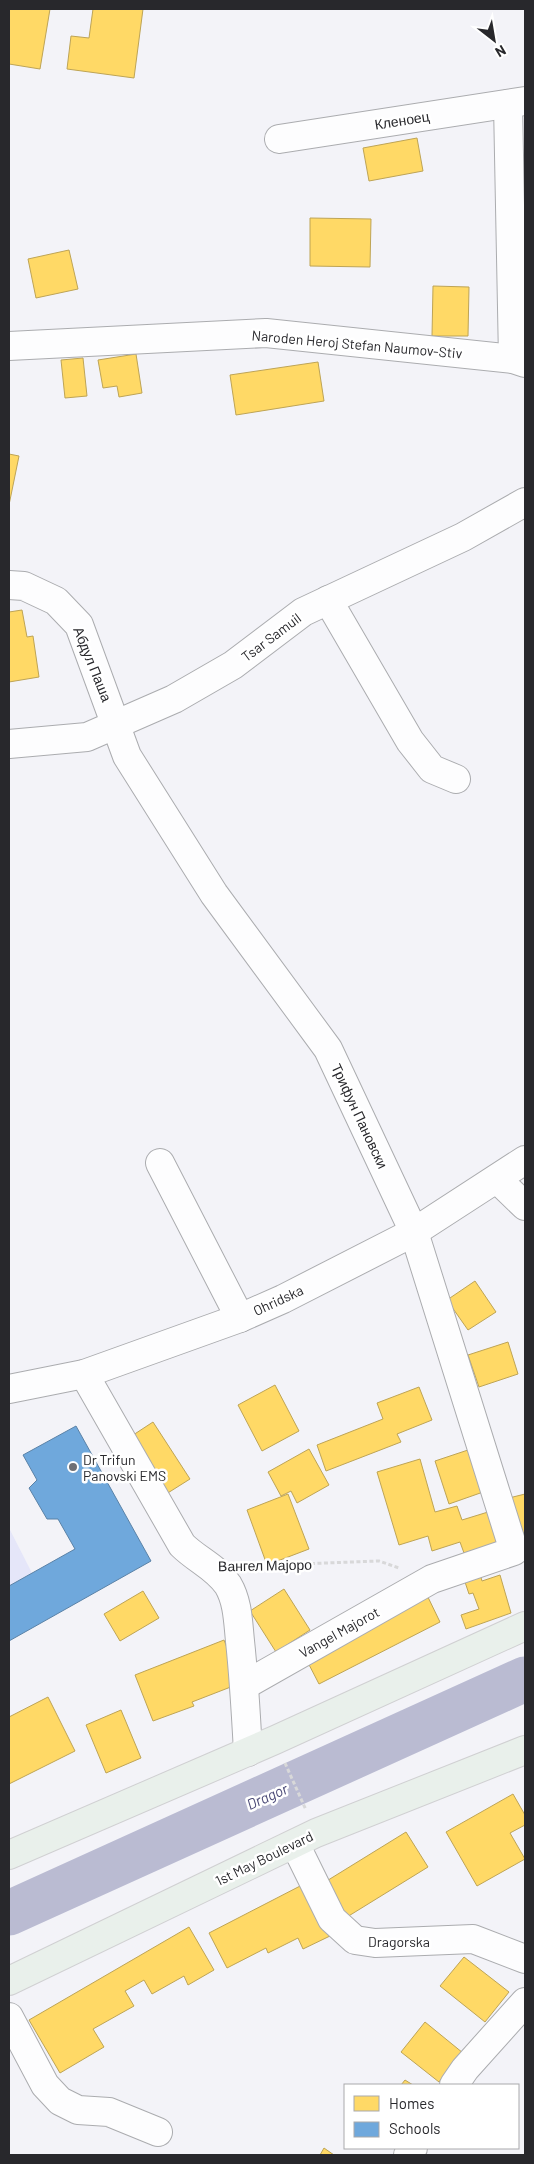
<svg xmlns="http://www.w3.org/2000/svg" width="534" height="2164" font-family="Barlow,sans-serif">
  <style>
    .green { fill: #e5e6f9 }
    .homes { fill: #ffd966; stroke: #bea455 }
    .schools { fill: #6fa8dc; stroke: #5a82a7 }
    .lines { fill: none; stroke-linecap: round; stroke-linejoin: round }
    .river { stroke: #babbd2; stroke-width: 45 }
    .minor-casing { stroke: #abacaf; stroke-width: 30 }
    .major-casing { stroke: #d0d0d2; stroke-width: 30 }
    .path { stroke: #d8d8d9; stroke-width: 3; stroke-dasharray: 4 2.5; stroke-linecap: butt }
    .minor { stroke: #fdfdfe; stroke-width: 28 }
    .major { stroke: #e9f0eb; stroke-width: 28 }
    .poi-dot { fill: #6f6f73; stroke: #fff; stroke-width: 2 }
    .labels { text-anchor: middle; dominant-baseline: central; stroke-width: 5; stroke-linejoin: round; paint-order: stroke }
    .street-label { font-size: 14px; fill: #28282c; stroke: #fff }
    .poi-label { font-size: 14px; fill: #28282c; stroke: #fff; text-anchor: start }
    .water-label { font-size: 15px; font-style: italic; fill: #4a4976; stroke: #fff }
  </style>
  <rect width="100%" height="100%" fill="#f3f3f8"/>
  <polygon class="green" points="9,1528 32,1573 9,1586"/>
  <g class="homes">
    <polygon points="9,9 50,9 40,69 9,64"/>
    <polygon points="93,9 143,9 134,78 67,69 71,36 89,38"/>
    <polygon points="417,138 423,171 369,181 363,148"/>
    <polygon points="310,218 371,219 370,267 310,266"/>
    <polygon points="69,250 78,289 36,298 28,259"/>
    <polygon points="433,286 469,287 468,336 432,336"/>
    <polygon points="136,354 142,393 119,397 117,386 103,388 98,360"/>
    <polygon points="83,358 87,396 65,398 61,360"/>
    <polygon points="318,362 324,401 236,415 230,375"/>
    <polygon points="9,454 19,456 9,505"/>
    <polygon points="22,610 27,637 33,636 39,677 9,682 9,612"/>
    <polygon points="475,1281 496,1312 468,1330 447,1300"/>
    <polygon points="508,1342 518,1374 479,1387 468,1355"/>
    <polygon points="275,1385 299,1431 262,1451 238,1405"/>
    <polygon points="419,1387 432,1420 397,1434 401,1442 326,1471 317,1445 383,1419 377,1403"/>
    <polygon points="153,1422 190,1479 163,1496 127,1439"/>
    <polygon points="309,1449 329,1485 297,1503 291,1491 281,1496 268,1472"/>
    <polygon points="471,1449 486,1491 449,1504 435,1461"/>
    <polygon points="420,1459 435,1512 457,1506 462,1520 488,1512 497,1543 464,1553 460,1542 432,1551 428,1536 399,1545 377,1472"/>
    <polygon points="288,1494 309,1549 267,1565 247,1510"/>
    <polygon points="525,1494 525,1537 517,1539 509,1498"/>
    <polygon points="480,1574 482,1581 500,1575 511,1613 466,1629 461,1615 479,1609 473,1593 469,1594 464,1579"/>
    <polygon points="284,1589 310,1630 276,1652 250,1611"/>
    <polygon points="143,1591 159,1618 120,1641 104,1614"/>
    <polygon points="425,1591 440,1622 319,1684 303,1653"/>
    <polygon points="224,1640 241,1683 192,1702 194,1706 153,1721 135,1675"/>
    <polygon points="48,1697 75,1751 9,1784 9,1717"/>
    <polygon points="121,1710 141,1758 106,1773 86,1725"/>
    <polygon points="513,1794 525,1815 525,1825 510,1833 525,1859 477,1886 446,1832"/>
    <polygon points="406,1832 428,1867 347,1917 325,1882"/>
    <polygon points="304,1884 330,1936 303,1949 298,1938 268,1953 266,1948 227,1968 209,1933"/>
    <polygon points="189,1927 214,1970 188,1985 184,1976 152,1994 144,1980 125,1991 134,2006 93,2029 104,2047 60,2073 29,2020"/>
    <polygon points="464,1957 509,1992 485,2022 440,1986"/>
    <polygon points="425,2022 463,2053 439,2082 401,2052"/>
    <polygon points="405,2080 413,2085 401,2085"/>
    <polygon points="324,2148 334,2155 320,2155"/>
  </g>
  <polygon class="schools" points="76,1426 151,1561 9,1641 9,1586 75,1549 58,1519 47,1519 29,1488 37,1480 23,1455"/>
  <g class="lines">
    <polyline class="river" points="9,1913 525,1679"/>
    <defs>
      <g id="minor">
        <polyline points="508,104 513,359"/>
        <polyline points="279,139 525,101"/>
        <polyline points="9,346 266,333 513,359 525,363"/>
        <polyline points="9,585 24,586 56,601 79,625 127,756 214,894 328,1049 414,1232 514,1551 432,1579 245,1685"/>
        <polyline points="328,600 410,741 432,769 456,779"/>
        <polyline points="9,744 87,737 174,699 233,665 303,612 463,537 525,502"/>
        <polyline points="160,1163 240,1318"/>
        <polyline points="497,1179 525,1206"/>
        <path d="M84 1374 182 1545C197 1560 216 1567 228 1585 238 1602 238 1622 240 1641 244 1678 246 1715 248 1752"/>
        <polyline points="9,1389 84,1374 240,1318 283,1299 414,1232 525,1160"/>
        <polyline points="295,1844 332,1919 355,1940 375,1943 473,1939 525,1959"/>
        <polyline points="9,2017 45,2085 60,2101 78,2110 109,2112 158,2132"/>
        <polyline points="454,2085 465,2069 525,2002"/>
        <polyline points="408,2155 413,2148"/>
      </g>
      <g id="major">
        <polyline points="9,1855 275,1740 525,1626"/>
        <polyline points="9,1981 316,1833 525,1750"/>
      </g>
    </defs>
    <use href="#minor" class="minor-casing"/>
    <use href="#major" class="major-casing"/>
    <g class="path">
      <polyline points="246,1566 379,1561 399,1568"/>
      <polyline points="285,1763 306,1810"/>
    </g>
    <use href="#minor" class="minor"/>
    <use href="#major" class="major"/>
  </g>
  <circle class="poi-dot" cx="73" cy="1467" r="5"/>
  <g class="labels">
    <g class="street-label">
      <text transform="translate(402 120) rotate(-9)">Кленоец</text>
      <text transform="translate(357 344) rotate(5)">Naroden Heroj Stefan Naumov-Stiv</text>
      <text transform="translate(271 637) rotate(-37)">Tsar Samuil</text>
      <text transform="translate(93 664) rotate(68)">Абдул Паша</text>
      <text transform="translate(360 1116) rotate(65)">Трифун Пановски</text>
      <text transform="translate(278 1300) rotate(-25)">Ohridska</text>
      <text transform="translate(265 1565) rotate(-1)">Вангел Мајоро</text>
      <text transform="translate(339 1632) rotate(-29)">Vangel Majorot</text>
      <text transform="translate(264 1858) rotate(-26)">1st May Boulevard</text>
      <text x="399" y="1941">Dragorska</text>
    </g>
    <g class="poi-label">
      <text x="83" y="1459">Dr Trifun<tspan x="83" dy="16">Panovski EMS</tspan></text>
    </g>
    <g class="water-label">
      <text transform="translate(267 1796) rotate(-24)">Dragor</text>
    </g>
  </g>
  <rect width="534" height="2164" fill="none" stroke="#28282c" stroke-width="20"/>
  <rect x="344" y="2084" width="175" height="65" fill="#ffffff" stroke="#a9a9ab"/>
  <rect x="354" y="2096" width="25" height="15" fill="#ffd966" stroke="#a9a9ab"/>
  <text x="389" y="2109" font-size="15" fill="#28282c">Homes</text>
  <rect x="354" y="2122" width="25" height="15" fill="#6fa8dc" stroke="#a9a9ab"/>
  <text x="389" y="2134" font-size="15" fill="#28282c">Schools</text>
  <g transform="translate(494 40) rotate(149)" stroke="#ffffff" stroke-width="4" paint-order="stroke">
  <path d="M0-4L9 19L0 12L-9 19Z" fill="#28282c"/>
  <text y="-8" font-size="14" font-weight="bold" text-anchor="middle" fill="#28282c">N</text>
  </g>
</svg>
